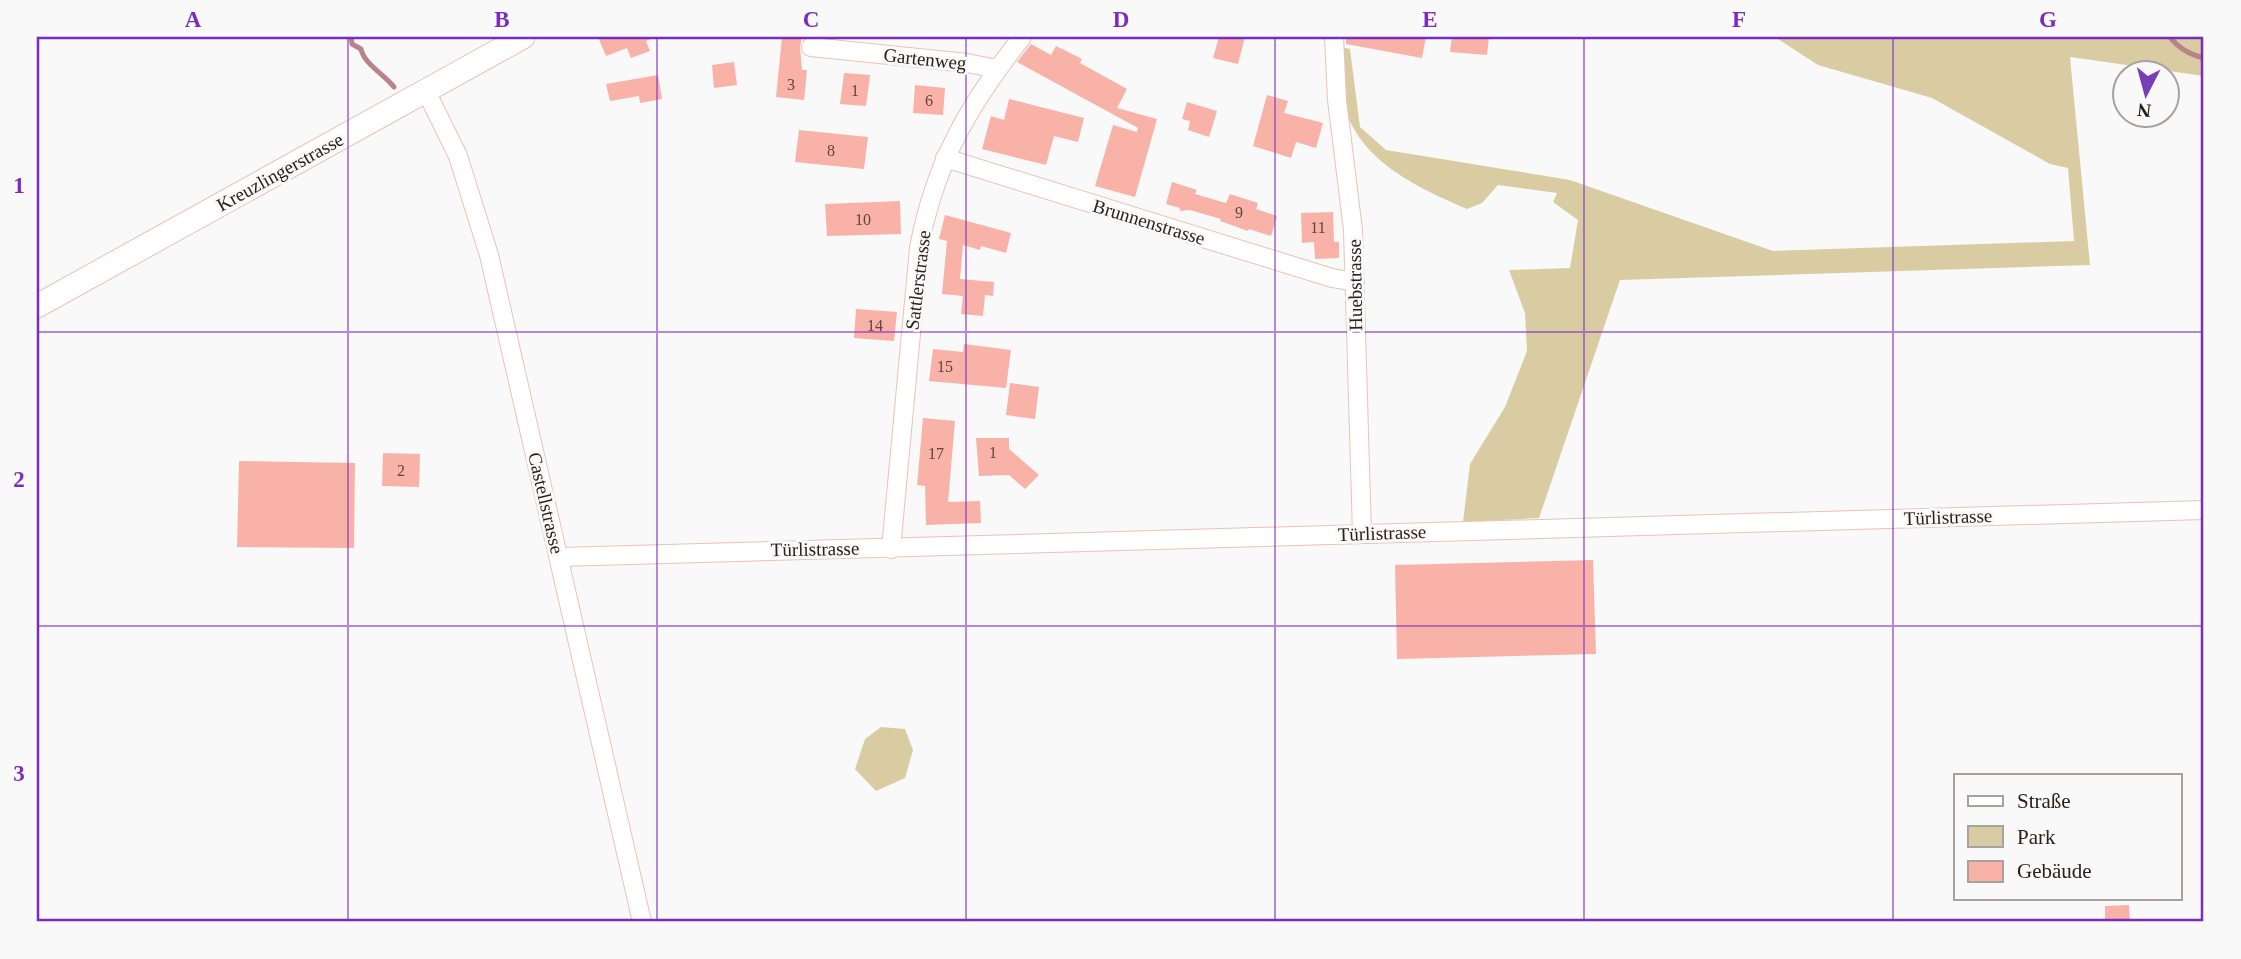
<svg xmlns="http://www.w3.org/2000/svg" width="2241" height="959" font-family="'Times New Roman',serif">
  <style>
    .green { fill: #dacca2 }
    .lines { fill: none; stroke-linecap: round; stroke-linejoin: round }
    .stream { stroke: #b9838a; stroke-width: 5 }
    .building { fill: #f9b2a8 }
    .minor-casing { stroke: #e8c4b1; stroke-width: 20 }
    .major-casing { stroke: #e8c4b1; stroke-width: 25 }
    .minor { stroke: #fff; stroke-width: 18 }
    .major { stroke: #fff; stroke-width: 23 }
    .grid { fill: none; stroke: #7b2cbf; stroke-width: 2; stroke-opacity: 0.55 }
    .labels { text-anchor: middle; dominant-baseline: central; stroke-width: 6; stroke-linejoin: round; paint-order: stroke }
    .number-label { font-size: 16px; fill: #61443d }
    .street-label { font-size: 19px; fill: #2e2019; stroke: #f9f9f9 }
    .neatline { fill: none; stroke: #7b2cbf; stroke-width: 2.5 }
    .grid-label { font-size: 23px; text-anchor: middle; font-weight: bold; fill: #7b2cbf }
  </style>
  <rect width="100%" height="100%" fill="#f9f9f9"/>
  <g class="green">
    <path d="M1775 37H2204V76L2070 57 2090 265 1620 280 1539 518 1463 522 1470 464 1505 407 1527 351 1525 313 1509 270 1570 268 1578 220 1553 202 1557 193 1498 185 1482 203 1467 209C1416 187 1352 158 1342 95 1340 80 1341 63 1341 47L1350 49 1360 127 1386 150 1570 180 1773 251 2074 241 2068 168 2050 164 1932 98 1818 65Z"/>
    <polygon points="881,727 905,729 913,750 905,778 876,791 855,769 865,739"/>
  </g>
  <g class="lines">
    <g class="stream">
      <path d="M351 37 352 44 361 49C364 64 384 74 394 87"/>
      <path d="M2170 37C2178 48 2191 55 2204 58"/>
    </g>
  </g>
  <g class="building">
    <polygon points="598,37 653,37 653,38 646,41 650,51 631,58 627,48 606,56"/>
    <polygon points="782,37 802,37 800,47 802,70 807,70 804,100 776,97"/>
    <polygon points="1219,37 1245,37 1238,64 1213,58"/>
    <polygon points="1346,37 1426,37 1422,58 1346,44"/>
    <polygon points="1452,37 1489,37 1487,55 1450,52"/>
    <polygon points="1031,44 1051,55 1056,46 1082,59 1080,63 1127,89 1117,108 1157,119 1135,197 1095,186 1113,125 1137,132 1138,128 1017,62"/>
    <polygon points="734,62 737,85 714,88 712,65"/>
    <polygon points="844,73 870,75 866,106 840,104"/>
    <polygon points="658,75 662,99 640,103 639,96 610,101 606,84"/>
    <polygon points="915,85 945,88 943,115 913,113"/>
    <polygon points="1267,95 1288,101 1284,113 1323,123 1316,148 1296,142 1291,158 1253,146"/>
    <polygon points="1009,99 1084,118 1078,142 1054,136 1046,165 982,149 991,116 1004,120"/>
    <polygon points="1187,102 1217,111 1209,137 1188,130 1190,121 1182,119"/>
    <polygon points="799,130 868,137 864,169 795,162"/>
    <polygon points="1172,182 1197,190 1195,194 1226,203 1230,194 1258,203 1256,209 1277,216 1271,236 1249,229 1248,231 1220,221 1221,219 1190,210 1180,211 1180,208 1166,204"/>
    <polygon points="900,201 901,234 827,236 825,204"/>
    <polygon points="1333,212 1334,242 1339,242 1339,258 1315,259 1314,242 1302,243 1301,213"/>
    <polygon points="945,215 1011,233 1006,253 981,246 980,250 963,245 960,279 994,282 993,296 985,295 983,316 961,314 963,296 942,294 947,241 939,239"/>
    <polygon points="856,309 897,312 894,341 854,338"/>
    <polygon points="964,344 1011,350 1006,388 929,381 933,349 963,352"/>
    <polygon points="1010,383 1039,387 1035,419 1006,415"/>
    <polygon points="923,418 955,421 948,502 980,501 981,523 926,525 925,486 917,485"/>
    <polygon points="976,438 1009,438 1009,449 1039,475 1025,489 1009,475 979,476"/>
    <polygon points="383,453 420,454 419,487 382,486"/>
    <polygon points="239,461 355,463 354,548 237,547"/>
    <polygon points="1593,560 1596,654 1397,659 1395,565"/>
    <polygon points="2129,905 2130,922 2105,922 2105,906"/>
  </g>
  <g class="lines">
    <defs>
      <g id="minor">
        <polyline points="1334,37 1337,100 1353,230 1362,534"/>
        <polyline points="811,47 967,63 997,69"/>
        <polyline points="426,91 458,156 489,255 642,922"/>
        <polyline points="945,158 1332,278 1355,282"/>
        <path d="M891 549 919 248C935 162 969 105 1022 37"/>
        <polyline points="559,557 2204,510"/>
      </g>
      <polyline id="major" points="37,306 523,37"/>
    </defs>
    <use href="#minor" class="minor-casing"/>
    <use href="#major" class="major-casing"/>
    <use href="#minor" class="minor"/>
    <use href="#major" class="major"/>
  </g>
  <path class="grid" d="M348 37V922M657 37V922M966 37V922M1275 37V922M1584 37V922M1893 37V922M37 332H2204M37 626H2204"/>
  <g class="labels">
    <g class="number-label">
      <text x="791" y="84">3</text>
      <text x="855" y="90">1</text>
      <text x="929" y="100">6</text>
      <text x="831" y="150">8</text>
      <text x="1239" y="212">9</text>
      <text x="863" y="219">10</text>
      <text x="1318" y="227">11</text>
      <text x="875" y="325">14</text>
      <text x="945" y="366">15</text>
      <text x="993" y="452">1</text>
      <text x="936" y="453">17</text>
      <text x="401" y="470">2</text>
    </g>
    <g class="street-label">
      <text transform="translate(925 59) rotate(6)">Gartenweg</text>
      <text transform="translate(280 172) rotate(-29)">Kreuzlingerstrasse</text>
      <text transform="translate(1149 222) rotate(17)">Brunnenstrasse</text>
      <text transform="translate(918 280) rotate(-83)">Sattlerstrasse</text>
      <text transform="translate(1355 285) rotate(-91)">Huebstrasse</text>
      <text transform="translate(546 503) rotate(77)">Castellstrasse</text>
      <text transform="translate(1948 517) rotate(-2)">Türlistrasse</text>
      <text transform="translate(1382 533) rotate(-2)">Türlistrasse</text>
      <text transform="translate(815 549) rotate(-1)">Türlistrasse</text>
    </g>
  </g>
  <rect width="2241" height="959" fill="none" stroke="#f9f9f9" stroke-width="77"/>
  <rect x="1954" y="774" width="228" height="126" fill="#f9f9f9" stroke="#a8a29f" stroke-width="2"/>
  <rect x="1968" y="796" width="35" height="10" fill="#ffffff" stroke="#a8a29f" stroke-width="2"/>
  <text x="2017" y="808" font-size="21" fill="#2e2019">Straße</text>
  <rect x="1968" y="826" width="35" height="21" fill="#dacca2" stroke="#a8a29f" stroke-width="2"/>
  <text x="2017" y="844" font-size="21" fill="#2e2019">Park</text>
  <rect x="1968" y="861" width="35" height="21" fill="#f9b2a8" stroke="#a8a29f" stroke-width="2"/>
  <text x="2017" y="878" font-size="21" fill="#2e2019">Gebäude</text>
  <g transform="translate(2146 94) rotate(186)"><circle r="33" fill="#f9f9f9" stroke="#a8a29f" stroke-width="2"/>
  <path d="M0-5L12 26L0 18L-12 26Z" fill="#773fb5"/>
  <text y="-10" font-size="19" font-weight="bold" text-anchor="middle" fill="#2e2019">N</text>
  </g>
  <rect x="38" y="38" width="2164" height="882" class="neatline"/>
  <g class="grid-label">
    <text x="193" y="27">A</text>
    <text x="502" y="27">B</text>
    <text x="811" y="27">C</text>
    <text x="1121" y="27">D</text>
    <text x="1430" y="27">E</text>
    <text x="1739" y="27">F</text>
    <text x="2048" y="27">G</text>
    <text x="19" y="193">1</text>
    <text x="19" y="487">2</text>
    <text x="19" y="781">3</text>
  </g>
</svg>
